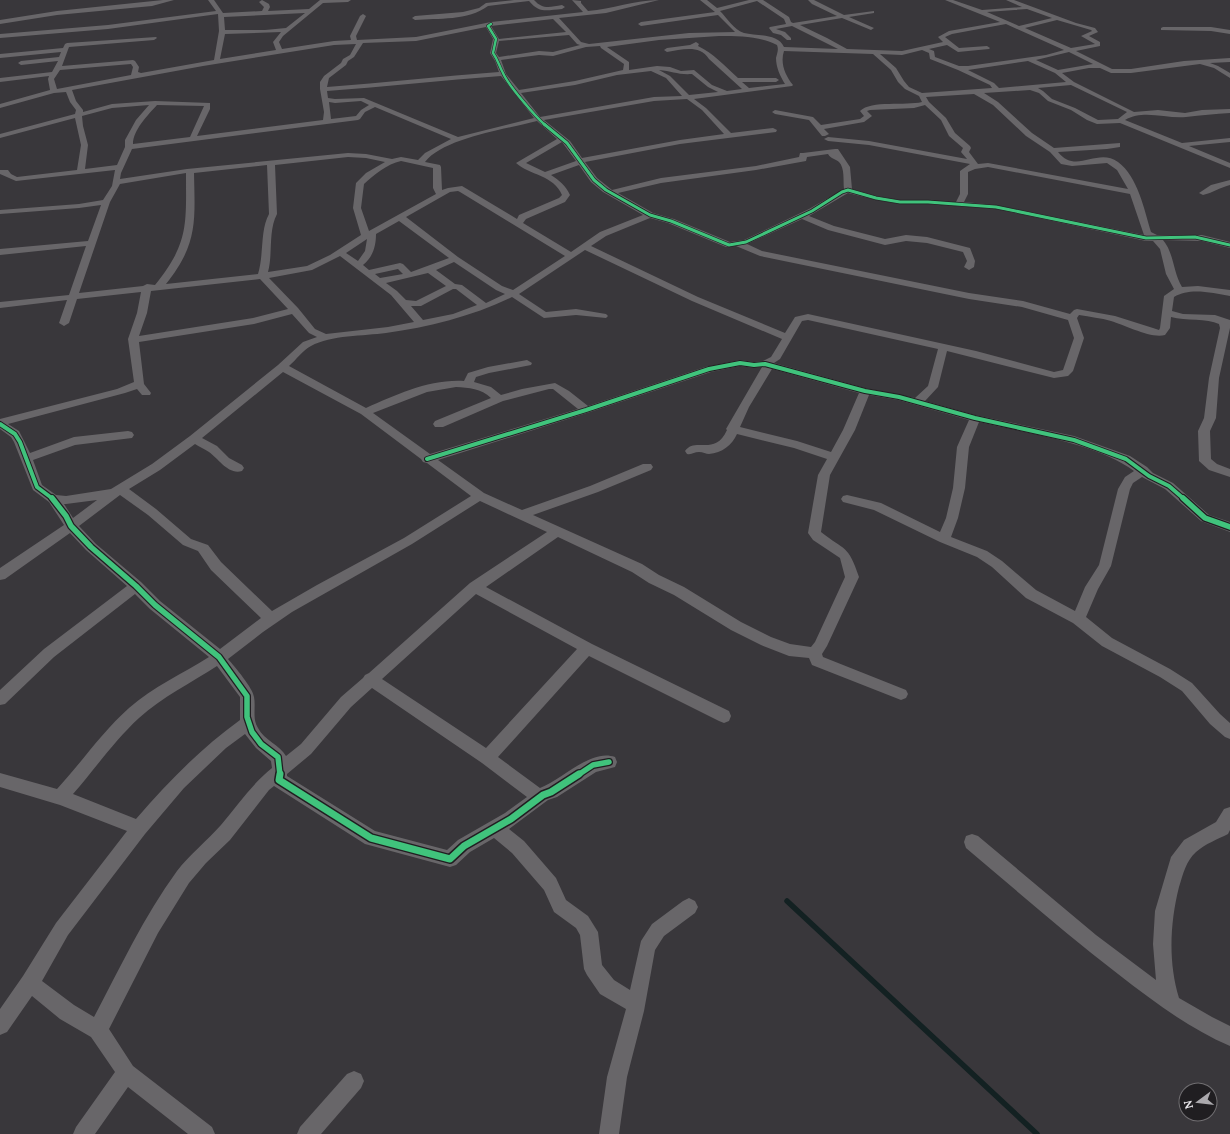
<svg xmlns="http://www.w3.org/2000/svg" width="1230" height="1134" font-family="Lora,serif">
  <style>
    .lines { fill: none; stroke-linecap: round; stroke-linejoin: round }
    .stream { stroke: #132122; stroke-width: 5.5 }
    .street { fill: #686669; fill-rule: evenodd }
    .cycleway-far4-casing { stroke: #201e21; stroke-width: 3.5 }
    .cycleway-far3-casing { stroke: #201e21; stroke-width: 4.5 }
    .cycleway-far2-casing { stroke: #201e21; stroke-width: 6 }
    .cycleway-far1-casing { stroke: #201e21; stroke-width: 8 }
    .cycleway-casing { stroke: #201e21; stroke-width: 10 }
    .cycleway-far4 { stroke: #40c37c; stroke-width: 2.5 }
    .cycleway-far3 { stroke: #40c37c; stroke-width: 3 }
    .cycleway-far2 { stroke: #40c37c; stroke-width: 4 }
    .cycleway-far1 { stroke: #40c37c; stroke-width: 5.5 }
    .cycleway { stroke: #40c37c; stroke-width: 7 }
  </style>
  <rect width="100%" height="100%" fill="#39373b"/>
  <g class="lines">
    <polyline class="stream" points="787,901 1037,1134"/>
    <g class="street">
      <polygon points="163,0 174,0 152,6 57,15 0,24 0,20 57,11"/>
      <path d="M208 0H214L223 13 262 11 264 7 259 2 262 0 269 4 270 7 268 11 309 9 320 0H351L348 2 323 3 283 36 279 42 282 49 334 41 351 40 350 36 360 16 363 14 366 16 356 36 357 40 416 37 491 22 583 12 572 0 581 1V3L588 11C612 9 635 0 659 0L606 13 559 18 581 42 589 44 689 33 735 32 718 15 641 26 638 24 641 22 715 12 700 0H707L717 8 749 0H763L789 17 791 22 793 23 837 16 812 4 808 0H814L844 15 874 11V13L849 17 874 28 871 30 842 18 800 25 827 38 847 49 902 51 943 42 938 37 949 31 1000 22 945 0H953L982 10 1022 7 1006 0H1014L1076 23 1095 28 1098 32 1089 36 1100 42V46L1076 51 1112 69H1131L1184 61 1230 58V62L1210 63 1218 66 1230 73V78L1214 68 1200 64 1131 73H1111L1100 68H1089L1062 73 1074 82 1134 112 1158 110 1185 113 1202 110 1230 109V113C1215 114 1201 115 1186 117 1166 119 1144 109 1125 120L1182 143 1230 138V142L1189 146 1230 163V168L1120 123 1097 124 1087 120 1071 110 1048 101 1039 93 1030 90 984 93 998 102 1032 133 1054 148 1120 143V147L1107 149 1058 152C1076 175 1097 147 1118 162 1138 177 1144 209 1151 232L1157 235H1202L1230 242V248L1202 241 1163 240C1174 253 1173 272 1182 287L1198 286 1230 290V296C1212 293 1190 287 1174 297L1172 311 1183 314 1215 315 1230 320V328L1219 378 1216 418 1210 431 1211 459 1217 464 1230 469V477L1209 470 1199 461 1198 431 1204 418 1209 378 1220 328 1219 324C1207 318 1186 321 1171 317L1170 328 1165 335C1151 339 1125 325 1111 321 1101 318 1090 317 1079 315L1077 318 1084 338 1073 371 1068 376 1054 378 947 351 938 387 925 401 975 415 1074 436 1130 456 1147 467 1153 473 1173 483 1209 515 1230 522V532L1201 521 1165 489 1142 477 1133 483 1130 489 1111 566 1098 589 1086 617 1112 638 1170 669 1192 683 1220 714 1230 723V739L1225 737 1210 724 1182 691 1160 677 1102 646 1073 623 1026 598 992 567 977 557 940 542 874 510 843 502 841 499 843 496 847 495 881 503 940 532 946 518 953 488 957 447 969 420 898 400 869 395 855 430 830 475 821 532C845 551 848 544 859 577L827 646 822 654 823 657 906 690 908 694 906 698 901 700 812 665 809 658 789 656 761 645 731 630 674 595 649 583 632 572 558 537 486 587 592 644 729 711 731 716 729 721 724 723 719 721 589 656 498 757 540 788C562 780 591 748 615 757L617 762 615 767 596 772 557 797 548 800 509 829 524 841 556 878 566 900 588 916 598 932 602 965 614 980 630 990 641 941 652 924 683 901 689 898 695 901 698 907 695 913 664 936 655 950 644 1011 627 1077 619 1134H599L607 1077 626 1009 600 994 587 975 584 969 580 935 576 928 554 912 544 890 512 853 494 838 470 852 456 865 450 867 365 844 274 786 269 790 230 840 206 863 189 883 158 933 109 1029 133 1066 212 1127 215 1134H188L128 1087 95 1134H73L76 1127 115 1072 91 1037 60 1019 32 996 7 1032 0 1035V1009L23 976 56 923 127 831 60 805 0 787V773L57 789C82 762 102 732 129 708 153 687 182 674 209 657L150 609 135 594 54 657 5 704 0 705V690L44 649 127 586 86 550 70 533 5 579 0 580V568L64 525 49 502 33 490 14 442 11 437 0 429V419L117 389 134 382 128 339 137 313 141 292 77 299 69 323 64 326 59 323 67 300 0 308V302L69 295 86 246 0 255V249L88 241 101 205 79 208 0 214V210L79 204 103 200 112 186 115 170 16 181 0 174V170H8L11 174 17 177 77 170 81 145 75 118 0 138V134L75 114 76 110 70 102 66 92 54 93 0 108V104L50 90 48 79 49 76 0 82V78L52 72 58 61 21 65 18 63 21 61 59 57 61 52 0 58V54L63 48 65 44 67 43 156 37 157 38 154 40 69 47 62 66 133 60 135 61 139 67 138 72 141 73 214 60 219 31 218 14 108 29 0 38V34L108 25 216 11ZM757 1 784 19 786 24 770 27 769 28 773 33 781 35 787 40H791V38L785 32 776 29 792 26 838 49 784 47C778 33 756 36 744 33 734 30 727 18 720 11ZM1027 9 1052 18 1019 26 987 12ZM305 13 286 28 265 30H225L224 17ZM553 19 566 32 499 39 491 26ZM1057 20 1091 30 1092 31 1081 36 1095 44 1071 48 1025 28ZM1006 24 1064 50 1046 55 968 66H959L935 57 934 51 929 49 947 45 958 52 989 49 990 48 987 46 959 48 945 37 952 34ZM486 27 493 39 490 53 495 61 499 72C441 76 384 83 327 87L329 78 346 65 348 61 354 57 363 43 416 41ZM281 32 273 42 276 50 220 59 225 34ZM569 35 577 44 580 45 553 52 539 51 499 57 496 53 499 41ZM719 36C740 36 759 36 777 45 779 50 777 53 776 58 776 67 780 76 785 84L749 88 742 82H776L779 80 776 78H738C725 66 713 53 698 46L699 44 696 42 690 45 667 48 664 50 667 52C682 50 699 44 709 59L742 89 727 91 712 85 694 70 681 71 670 67 657 66 629 70V62L607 47 659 40ZM356 44 350 55 343 59 341 63 324 76 320 82V89L324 112 323 120 197 136 210 109V103L155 101 112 104 83 112V110L76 101 72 90 203 66 334 45ZM600 46 601 48 624 64 623 70 575 81 519 90 506 74 501 60 539 55 553 56 586 47ZM922 50 929 53 930 59 958 70 990 85 992 88 922 93 909 87 904 81 896 68 880 54 902 55ZM784 51 873 54 891 70 898 82 905 89 919 96 922 102C906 106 871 100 860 111L864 116 860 119 821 125 813 117 775 110 772 112 775 114 809 120 822 136H825L829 134 824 129 864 122 872 116 867 111 870 110 914 108 925 105 941 120 949 136 963 148 961 152 967 159 869 141 828 137 824 139 828 141 869 145 970 164 960 171V194L956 202 900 200 877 196 852 189 850 167 838 149H835L803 153H800L799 157 756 166 661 178 612 190 597 178 585 162 680 144 776 132 777 130 773 128 731 133 706 108 694 99 792 86 793 85C785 75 780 63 784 51ZM1069 52 1093 64 1058 70 1036 60ZM1028 61 1055 73 1066 82 999 88 994 83 968 70ZM131 64 133 67 131 75 57 89 54 79 60 70ZM659 70C672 71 678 75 692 74L708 87 718 92 689 95 670 76ZM651 71 666 78 682 96 654 97 540 117 521 93 575 85 617 75ZM501 76 534 118 458 137 364 98 335 99 328 98 327 91C385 87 443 80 501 76ZM1071 85 1127 112 1118 119 1098 120 1075 108 1052 99 1043 91 1038 88ZM974 94 993 105 1026 136 1050 152 1061 164 1072 166 1107 163 1117 170 1128 189 988 163 978 164 969 152 971 148 970 146 955 133 946 118 929 102 926 97ZM687 99 702 110 724 134 680 140 582 158 570 141 544 120 654 101ZM361 101 369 105 361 110 356 116 331 119 329 102 335 103ZM149 105 136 120 125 140V147L117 165 85 169 88 145 83 126 82 116 112 108ZM157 105 204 106 190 137 133 144C133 130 148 115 157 105ZM375 107 451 139 425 153 418 160 401 157 392 159 366 154 348 153 187 169 120 179 121 173 132 149 358 120 360 119 365 112ZM537 121 557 139 516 163C529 175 554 175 562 195L559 198 519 215 517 219 462 186 448 188 442 190 441 167 440 165 425 162C443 138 507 129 537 121ZM562 142 576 161 545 172 526 163ZM828 154C831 159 836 159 839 162 845 168 843 181 844 189L809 209 744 240 730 242 674 219 653 213 618 193 661 183 756 170 806 161 807 157ZM348 157 366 158 385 162 366 173 356 183 353 208 361 235 330 255 307 266 268 272C273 254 268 231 277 214L275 165ZM401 161 433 168V188L436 194 369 231 361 208 364 184C374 175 387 164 401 161ZM267 165 269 214C260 230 264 255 258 274L166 284C198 244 195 221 194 173ZM579 165 591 182 603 192 643 215 600 232 571 252 523 223 526 219 565 202 570 195C566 186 559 180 551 175ZM988 167 1130 194 1144 235 996 205 964 202 968 194V172L975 169ZM186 173C186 225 189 243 155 285L147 284 143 286 79 293 110 202 120 184ZM458 191 460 192 565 256 513 290 502 286 458 257 406 217 450 192ZM848 193 876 200 900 204H928L996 209 1146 241H1153L1160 249 1166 274 1174 289 1164 296 1160 328 1159 330 1153 328 1115 316 1077 309 1074 310 1070 314 1023 301 969 293 762 251 747 244 802 219 828 230 885 245 906 241 927 243 963 252 967 261 964 267 969 270 974 267 975 261 970 248 927 237 906 235 885 239 834 226 809 216ZM650 218 668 223 726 247 736 246 760 256 969 299 1022 307 1068 320 1074 338 1063 370 1054 372 976 351 808 314 795 317 785 333 698 297 591 246 606 236ZM399 221 449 258 411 272 403 264 400 263 369 270 363 265C373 257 376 246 376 234ZM367 239 365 251 358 261 346 253ZM585 250 692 301 782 339 771 357 763 361 754 362 740 360 705 367 588 406 569 391 555 383 522 389 501 395 491 387 474 382 476 377 489 373 531 365 532 363 527 360 488 367 468 373 464 381C429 379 396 395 366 408L289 366C296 360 303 350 311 346 331 335 364 336 386 333 429 327 473 316 512 297L544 318 576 315 606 318 608 316 606 314 576 309 546 312 519 294ZM340 256 391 295 414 322 388 327 326 334 315 329 298 308 269 278 312 270ZM454 262 496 290 505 294 486 303 462 285 455 284 436 270ZM398 269 403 274 380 278 375 274ZM428 273 446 286 416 301 406 300 397 291 386 283ZM260 279 288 309 253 318 139 336 147 313 151 291ZM453 289H456L477 305 453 314 423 320 411 306H421ZM292 314 309 333 317 337 303 342 278 365 190 436 152 464 111 489 66 496 56 495 42 485 33 460 75 445 132 438 134 435 132 432 128 431 74 437 30 453 19 431 8 424 125 393 137 389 142 395H150L151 393 144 384 139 342 254 324ZM808 320 938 349 928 386 915 398 865 388 774 363 780 359 802 321ZM740 366 754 368 762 367 726 429 727 430C715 457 695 436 685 451L687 454C692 455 694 452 699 452 703 452 706 454 709 454 722 453 732 445 737 434L794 448 827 459 818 475 808 533 813 540 840 558 845 577 815 642 811 647 790 644 771 637 741 622 684 587 659 575 642 564 533 515 598 492 651 470 653 467 651 464H643L590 486 522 510 484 493 438 460 590 412 711 372ZM772 369 859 393 843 430 831 452 797 441 740 427 749 407ZM283 372 361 414 421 459 423 462 427 463 471 496 404 538 317 585 272 611 221 562 208 545 191 539 156 509 129 489 160 470 195 444C199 447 205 449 209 452 219 459 228 475 242 471L244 468 242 465 229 458 217 446 202 438ZM456 387C469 388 481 388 491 398L435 421 433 424 435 427H443L503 401 549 389H553L578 409 430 454 373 413 427 392ZM979 422C1025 433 1096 443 1134 471L1125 477 1118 489 1099 565 1085 587 1075 611 1036 590 1002 561 987 551 951 537 958 518 965 488 969 447ZM120 495 148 515 183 545 198 551 211 570 261 618 220 649 160 601 141 582 96 544 79 526ZM97 500 73 518 64 504H66ZM480 501 547 532 470 583 369 673 365 675 363 678 341 697 301 744 286 756C280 745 264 740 258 728 252 719 256 707 254 697 253 688 235 667 228 659L263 632 292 612 412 544ZM476 594 577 649 486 748 382 679ZM217 666 240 697V720C199 750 169 781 136 819L73 794C95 769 114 741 139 718 162 697 191 683 217 666ZM372 688 482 763 527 797 505 813 458 840 447 850 375 831 287 776V774L311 754 351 707ZM245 734 256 748 271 761 272 768C252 784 238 805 221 825 207 841 190 854 177 871 144 916 120 968 94 1017L74 1005 42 981 68 935 145 834 184 788 226 748Z"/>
      <path d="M514 0H534C543 10 550 7 562 5L565 7 562 9C547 10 540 14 529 1L488 6C468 21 438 18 415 20L412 18 415 16 463 12 479 8 486 3Z"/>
      <polygon points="1163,27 1211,27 1230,30 1230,34 1211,31 1161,30 1161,28"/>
      <path d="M1230 180V185C1221 187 1212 193 1203 195L1199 193 1211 185Z"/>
      <path d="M1230 807V830L1228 834C1218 839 1205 844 1196 852 1186 861 1183 874 1179 887 1170 923 1168 962 1179 998L1212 1017 1230 1026V1046C1188 1028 1153 1001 1118 974 1066 934 1016 890 966 848L964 842 966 836 972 834 978 836 1096 935 1156 980 1153 944 1155 911 1171 857 1184 840 1216 822 1224 809Z"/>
      <polygon points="354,1071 361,1074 364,1081 361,1088 321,1134 297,1134 300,1127 347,1074"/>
    </g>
    <defs>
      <path id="cycleway-far4" d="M491 24 488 26 496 39 493 53C498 60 499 66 503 73 508 85 535 116 545 125"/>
      <polyline id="cycleway-far3" points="544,124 567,143 594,180 606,190 650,215 671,221 729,245 746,242 812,211 842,192 848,190 876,198 900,202 928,202 996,207 1146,238 1195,237 1230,245"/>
      <g id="cycleway-far2">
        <polyline points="0,424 15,434 20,442 37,487 53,499"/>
        <polyline points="427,459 586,410 709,369 740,363 754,365 765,364 865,391 899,397 975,418 1074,440 1126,459 1149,476 1169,486 1184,499"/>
      </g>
      <g id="cycleway-far1">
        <polyline points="52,498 66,516 71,526 91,547 136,586 155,605 219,657 247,696 247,717 252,732 261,744 278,757 280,775"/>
        <polyline points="1183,498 1205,518 1230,527"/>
        <polyline points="578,775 593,765 609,762"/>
      </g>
      <polyline id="cycleway" points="280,774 279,780 371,838 450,859 464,846 511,819 543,795 551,792 579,774"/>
    </defs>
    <use href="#cycleway-far4" class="cycleway-far4-casing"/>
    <use href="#cycleway-far3" class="cycleway-far3-casing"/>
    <use href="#cycleway-far2" class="cycleway-far2-casing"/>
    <use href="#cycleway-far1" class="cycleway-far1-casing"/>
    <use href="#cycleway" class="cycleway-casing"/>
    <use href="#cycleway-far4" class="cycleway-far4"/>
    <use href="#cycleway-far3" class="cycleway-far3"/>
    <use href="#cycleway-far2" class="cycleway-far2"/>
    <use href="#cycleway-far1" class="cycleway-far1"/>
    <use href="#cycleway" class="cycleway"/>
  </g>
  <g transform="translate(1198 1102) rotate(255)"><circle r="19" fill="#201e21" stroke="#706e71"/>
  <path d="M0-3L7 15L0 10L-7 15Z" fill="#aba9ad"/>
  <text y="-6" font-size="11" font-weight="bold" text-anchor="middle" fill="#e8e6ea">N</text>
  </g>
</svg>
